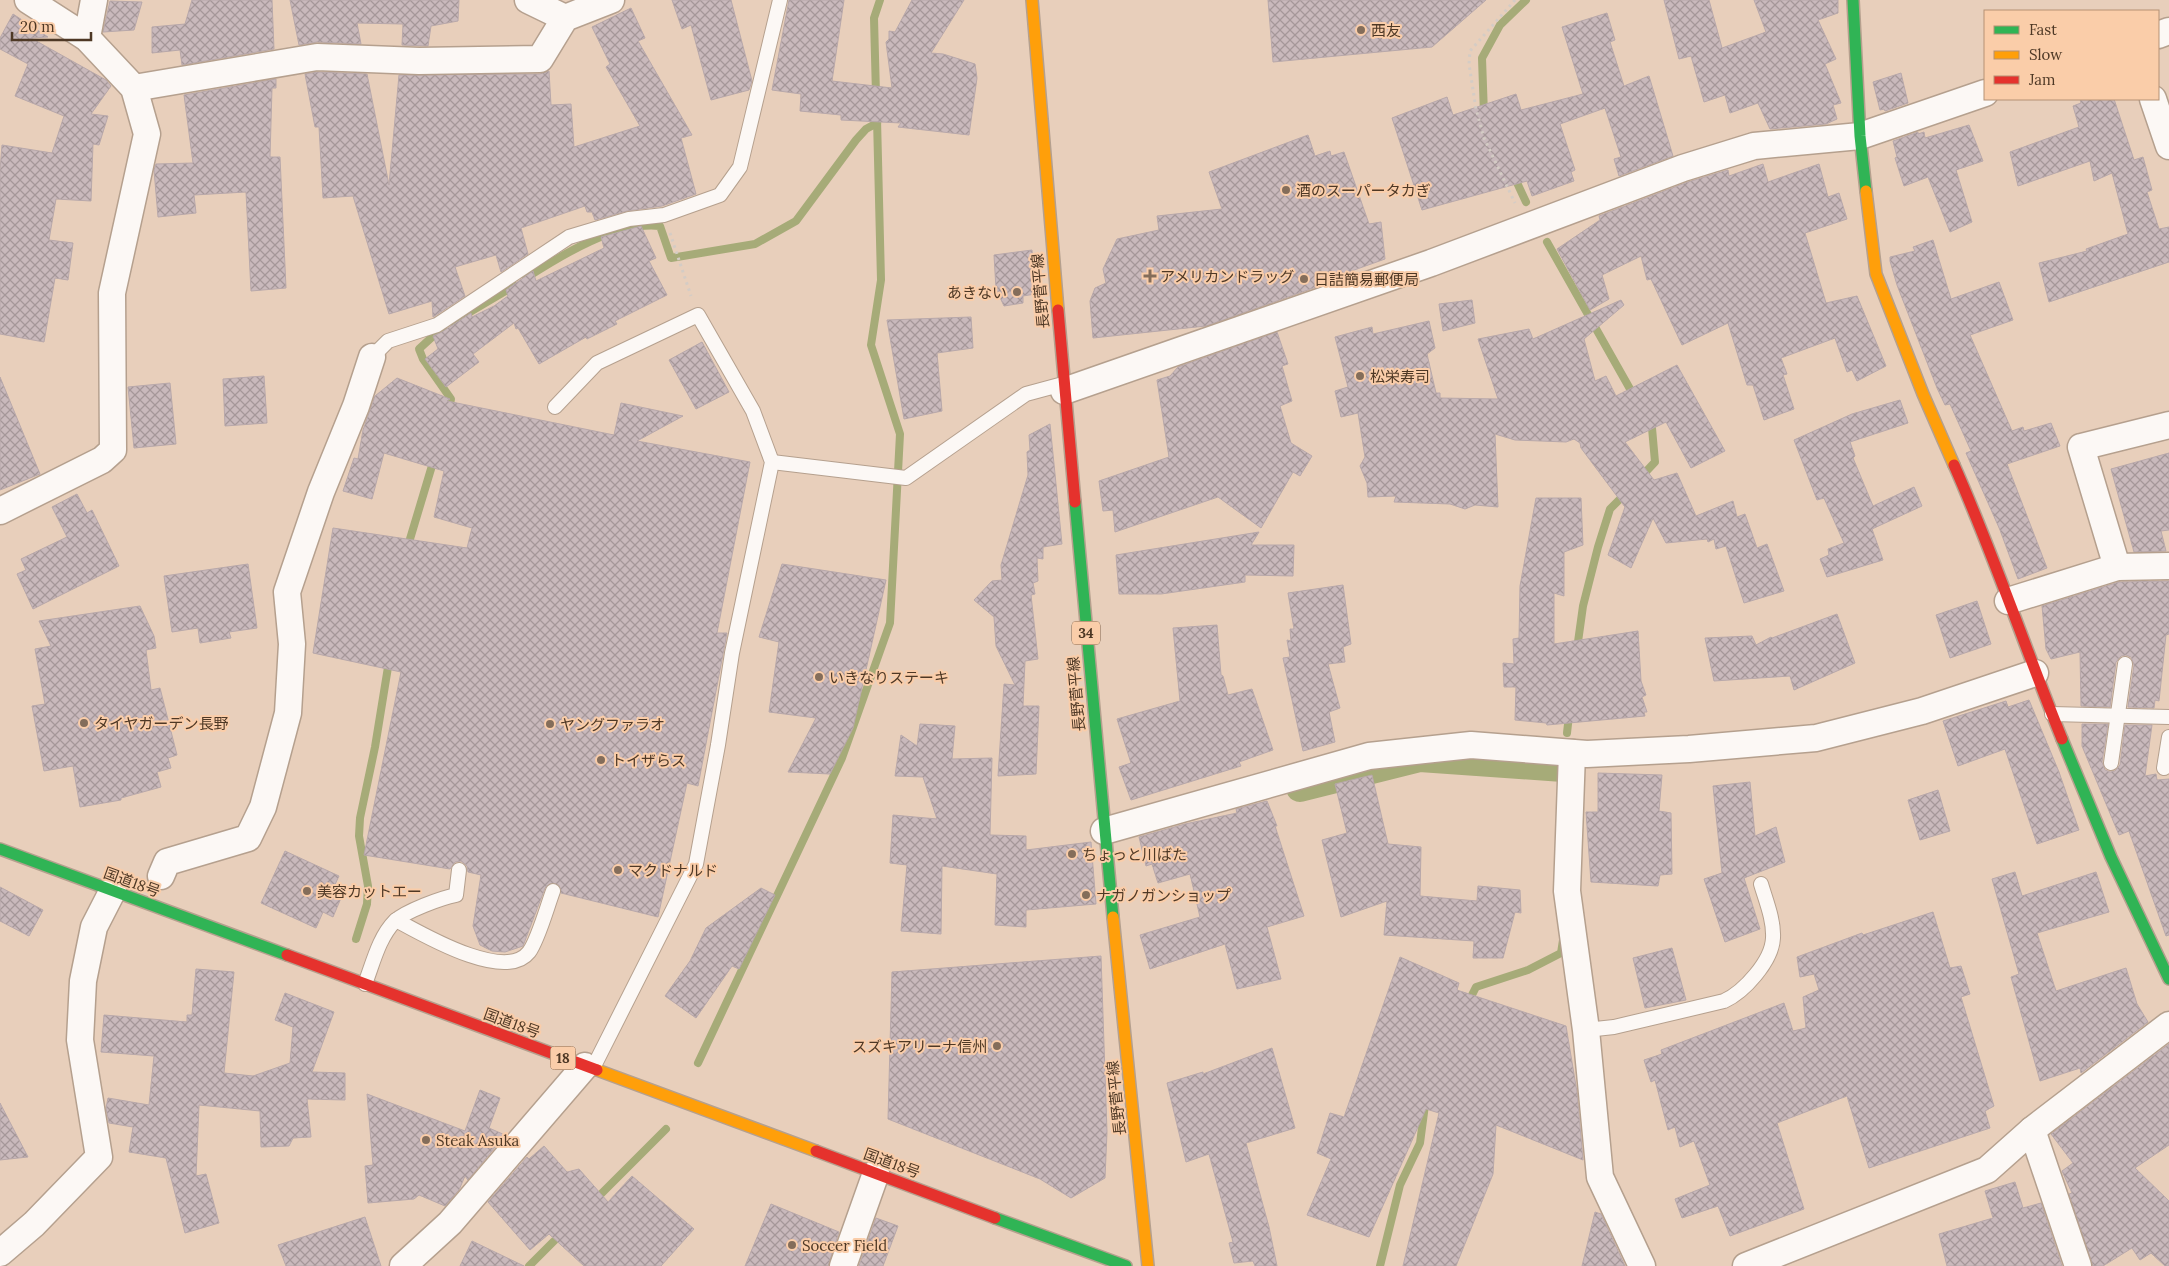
<svg xmlns="http://www.w3.org/2000/svg" width="2169" height="1266" font-family="Lora,'Noto Sans JP',serif">
  <style>
    .lines { fill: none; stroke-linecap: round; stroke-linejoin: round }
    .stream { stroke: #a6ab78; stroke-width: 8 }
    .canal { stroke: #a6ab78; stroke-width: 28 }
    .building { fill: url(#building-cross-hatch); stroke: #b8a8aa }
    .lane-casing { stroke: #b5a08e; stroke-width: 16 }
    .street-casing { stroke: #b5a08e; stroke-width: 29 }
    .fast-casing { stroke: #b5a08e; stroke-width: 14 }
    .slow-casing { stroke: #b5a08e; stroke-width: 14 }
    .jam-casing { stroke: #b5a08e; stroke-width: 14 }
    .path { stroke: #d4ccc5; stroke-width: 3; stroke-dasharray: 2.5 4; stroke-linecap: butt }
    .lane { stroke: #fcf8f5; stroke-width: 14 }
    .street { stroke: #fcf8f5; stroke-width: 26 }
    .fast { stroke: #30b455; stroke-width: 11 }
    .slow { stroke: #ff9f0a; stroke-width: 11 }
    .jam { stroke: #e5322d; stroke-width: 11 }
    .poi-dot { fill: #846d5a; stroke: #facda9; stroke-width: 2 }
    .labels { text-anchor: middle; dominant-baseline: central; stroke-width: 4; stroke-linejoin: round; paint-order: stroke }
    .shield { fill: #facda9; stroke: #82654d; stroke-width: 1 }
    .shield-label { font-size: 14px; font-weight: bold; fill: #4e3825 }
    .poi-label { font-size: 15px; fill: #4e3825; stroke: #facda9; text-anchor: start }
    .street-label { font-size: 15px; fill: #4e3825; stroke: #facda9 }
  </style>
  <defs>
    <pattern id="building-cross-hatch" width="8" height="8" patternUnits="userSpaceOnUse" patternTransform="scale(1.25)"><rect width="8" height="8" fill="#c9b9bc"/><path d="M0 0l8 8M0 8l8-8" fill="none" stroke="#a59799"/></pattern>
  </defs>
  <rect width="100%" height="100%" fill="#e8cfbb"/>
  <g class="lines">
    <g class="stream">
      <polyline points="876,95 874,18 880,0"/>
      <polyline points="1484,115 1482,58 1500,25 1526,0"/>
      <polyline points="1513,174 1526,202"/>
      <polyline points="1547,242 1634,396"/>
      <path d="M526 278C562 255 616 221 660 226L671 258 755 244 796 221 856 140 866 129 877 123"/>
      <polyline points="453,322 514,286"/>
      <polyline points="443,327 419,349 423,359 451,399 449,410"/>
      <polyline points="1640,478 1655,462 1652,428 1648,422"/>
      <polyline points="407,549 434,459"/>
      <polyline points="1577,649 1583,606 1598,547 1610,509 1626,493"/>
      <polyline points="1567,733 1569,715"/>
      <polyline points="356,939 367,904 368,886 359,836 360,818 375,747 389,661"/>
      <polyline points="1468,1003 1476,987 1528,970 1561,953 1563,940"/>
      <polyline points="698,1063 842,758 890,623 900,434 871,345 881,280 877,119"/>
      <polyline points="594,1201 666,1129"/>
      <polyline points="529,1266 561,1234"/>
      <polyline points="1380,1266 1400,1185 1420,1143 1425,1105"/>
    </g>
    <polyline class="canal" points="1300,788 1420,758 1563,768"/>
  </g>
  <g class="building">
    <polygon points="192,0 272,0 274,49 182,65 180,50 152,53 152,27 185,24"/>
    <polygon points="290,0 459,0 458,21 431,26 428,46 402,45 403,24 357,23 361,44 317,42 299,45"/>
    <polygon points="672,0 731,0 752,81 749,90 711,100 691,25 682,29"/>
    <polygon points="789,0 844,0 832,81 892,88 886,42 889,39 889,31 895,32 912,0 964,0 931,53 943,54 975,64 977,78 969,135 898,127 901,123 841,120 841,115 800,111 801,94 772,90"/>
    <polygon points="1268,0 1486,0 1432,47 1273,62"/>
    <polygon points="1664,0 1709,0 1722,48 1766,32 1754,0 1838,0 1838,13 1818,20 1836,59 1825,64 1841,103 1833,105 1837,119 1826,124 1770,129 1758,103 1730,113 1725,95 1704,102 1691,56 1679,59"/>
    <polygon points="110,1 142,2 134,30 103,32"/>
    <polygon points="631,8 645,38 638,41 692,135 681,138 696,194 662,206 627,211 595,220 592,212 587,212 585,206 521,228 528,254 501,272 496,255 455,267 465,296 433,317 432,301 389,314 353,196 323,198 319,127 315,127 305,74 318,72 367,74 389,185 399,75 540,74 549,71 551,105 571,104 574,147 640,126 606,67 610,64 592,27"/>
    <polygon points="1607,13 1615,40 1610,42 1624,86 1649,76 1673,156 1619,176 1614,159 1621,157 1605,108 1560,124 1575,170 1571,172 1574,181 1532,196 1527,181 1422,210 1392,118 1447,97 1453,115 1516,94 1521,110 1583,94 1562,27"/>
    <polygon points="13,14 48,37 31,38 106,80 111,86 91,114 108,116 99,145 93,144 91,201 56,199 49,240 73,243 68,280 55,278 44,342 0,334 0,170 2,145 52,153 64,116 15,96 28,64 0,49 0,38"/>
    <polygon points="1901,73 1908,103 1885,111 1884,109 1880,110 1873,82"/>
    <polygon points="276,79 276,88 272,88 270,157 280,157 286,288 251,291 246,192 194,195 196,213 158,217 154,170 156,164 193,163 184,95"/>
    <polygon points="2080,99 2114,99 2134,160 2143,157 2152,190 2147,192 2159,229 2169,227 2169,262 2049,302 2039,263 2087,251 2086,249 2128,234 2112,173 2094,181 2090,161 2018,186 2010,152 2079,127 2073,106 2081,103"/>
    <polygon points="1969,125 1983,161 1956,170 1972,222 1950,232 1928,177 1904,186 1895,158 1897,157 1893,141 1918,132 1918,134 1924,132 1925,138"/>
    <polygon points="1308,135 1315,156 1330,151 1331,156 1344,152 1369,224 1381,222 1385,259 1318,283 1319,286 1206,326 1093,338 1090,301 1095,288 1106,283 1103,269 1117,239 1159,230 1157,216 1222,209 1209,172"/>
    <polygon points="1763,164 1768,182 1819,164 1828,197 1839,193 1847,219 1805,233 1826,303 1857,296 1886,366 1857,381 1852,370 1847,372 1835,338 1781,358 1787,374 1783,375 1794,409 1764,420 1753,385 1747,385 1728,323 1682,345 1651,279 1647,280 1641,256 1602,275 1609,299 1590,310 1557,249 1600,220 1599,216 1688,182 1728,170 1729,176"/>
    <polygon points="641,226 656,258 649,261 667,295 615,321 617,324 587,339 586,337 539,364 518,328 516,329 514,323 473,354 479,362 446,387 425,359 438,349 433,336 442,332 471,313 472,317 494,306 508,296 506,290 533,271 536,281 604,248 601,237"/>
    <polygon points="1933,240 1951,299 1999,282 2013,320 1970,335 2012,431 2023,427 2024,431 2051,423 2060,446 2007,464 2047,568 2018,579 2000,530 1966,453 1971,451 1950,404 1945,405 1937,388 1897,285 1890,261 1890,257 1915,251 1913,247"/>
    <polygon points="1032,250 1035,294 1023,296 1023,303 1004,306 996,289 994,255"/>
    <polygon points="1472,300 1475,323 1443,331 1439,304"/>
    <polygon points="1621,300 1624,305 1584,339 1595,381 1606,376 1616,396 1677,365 1725,451 1691,468 1666,422 1625,442 1654,480 1677,473 1696,516 1733,501 1737,517 1745,514 1757,548 1767,544 1784,591 1744,603 1726,546 1716,549 1714,539 1708,542 1707,539 1666,543 1653,518 1631,568 1608,555 1625,507 1581,448 1580,443 1574,439 1566,442 1515,440 1495,434 1498,507 1475,505 1465,509 1450,504 1394,502 1396,496 1368,497 1367,483 1360,466 1365,457 1358,413 1341,417 1335,391 1348,387 1335,337 1372,327 1373,334 1429,321 1435,348 1427,354 1436,393 1440,393 1440,398 1498,399 1478,339 1529,329 1533,339"/>
    <polygon points="971,317 973,348 937,353 942,411 904,419 887,320"/>
    <polygon points="1277,332 1288,364 1282,366 1292,401 1280,406 1291,443 1312,456 1300,476 1293,472 1261,528 1218,497 1115,532 1113,510 1103,511 1099,481 1169,457 1157,380 1170,376 1178,367"/>
    <polygon points="702,342 729,392 696,409 669,360"/>
    <polygon points="264,376 267,423 225,426 223,379"/>
    <polygon points="0,377 40,474 0,490"/>
    <polygon points="397,378 450,399 447,401 614,435 621,403 683,416 637,441 750,462 717,633 727,633 698,786 687,783 658,917 561,893 559,885 551,883 545,888 523,946 505,952 492,951 480,945 473,926 481,875 468,872 467,866 461,861 455,862 450,869 364,855 401,672 313,653 333,528 467,548 472,528 434,517 444,471 384,453 372,499 343,491 354,458 358,459 363,430 375,396"/>
    <polygon points="170,383 176,444 134,448 128,387"/>
    <polygon points="1900,400 1908,423 1850,442 1855,456 1853,458 1873,506 1914,487 1922,506 1872,529 1883,560 1827,577 1820,559 1829,555 1828,549 1844,543 1824,498 1817,500 1794,440 1852,414"/>
    <polygon points="1050,424 1062,544 1043,547 1043,559 1037,558 1038,581 1033,583 1035,594 1031,595 1038,659 1025,661 1023,706 1039,706 1036,774 998,776 1004,684 1015,685 996,646 994,617 974,600 992,581 1002,580 1001,565 1028,475 1027,452 1030,450 1029,435"/>
    <polygon points="2169,453 2169,530 2161,531 2166,551 2134,552 2111,469"/>
    <polygon points="77,494 87,513 92,510 119,566 33,609 17,574 26,570 21,559 67,537 52,507"/>
    <polygon points="1536,498 1581,498 1583,545 1564,552 1564,596 1554,593 1554,644 1638,631 1641,681 1646,695 1642,697 1647,712 1644,712 1645,716 1547,725 1546,723 1515,720 1516,687 1504,687 1503,663 1514,664 1513,639 1519,638 1520,586"/>
    <polygon points="1259,532 1251,545 1294,545 1293,576 1245,575 1245,582 1161,594 1119,594 1116,555"/>
    <polygon points="248,564 257,628 229,632 231,638 200,643 198,628 172,632 164,576"/>
    <polygon points="782,564 886,580 853,728 830,774 788,772 816,718 769,712 779,642 759,637"/>
    <polygon points="2169,581 2169,634 2166,635 2159,701 2155,700 2154,708 2128,707 2134,665 2131,657 2126,655 2121,656 2116,662 2110,707 2081,706 2080,652 2051,659 2046,649 2042,606 2119,582"/>
    <polygon points="1343,585 1351,644 1343,647 1345,662 1328,664 1340,708 1329,712 1335,742 1303,751 1283,658 1290,657 1287,640 1291,641 1290,629 1294,629 1288,593"/>
    <polygon points="1977,601 1991,644 1950,658 1936,615"/>
    <polygon points="140,606 154,636 156,648 146,650 151,690 160,688 177,755 168,758 171,768 157,772 161,787 121,798 121,800 80,807 73,766 44,771 32,706 45,704 35,649 51,646 39,621"/>
    <polygon points="1837,614 1855,663 1794,690 1790,676 1714,681 1705,638 1752,636 1756,645 1771,637 1772,638"/>
    <polygon points="1217,625 1221,675 1223,676 1228,695 1252,689 1273,750 1239,762 1241,766 1131,800 1119,767 1131,763 1117,719 1180,701 1173,628"/>
    <polygon points="2029,700 2059,772 2079,830 2037,844 2005,749 1958,766 1943,721 2006,701 2008,707"/>
    <polygon points="920,724 955,726 952,759 992,758 990,835 1026,836 1026,850 1091,842 1096,904 1026,910 1026,927 995,925 997,874 942,866 941,934 901,931 907,865 890,863 893,815 937,819 923,777 895,776 901,735 917,746"/>
    <polygon points="2082,724 2108,724 2102,762 2105,770 2110,772 2115,771 2120,765 2125,725 2152,725 2145,776 2156,774 2157,780 2169,779 2169,935 2166,936 2129,831 2119,835 2082,746"/>
    <polygon points="1598,773 1662,775 1659,811 1671,813 1672,874 1660,875 1658,886 1591,882 1586,812 1598,812"/>
    <polygon points="1372,775 1388,844 1421,847 1420,896 1477,901 1478,886 1520,890 1521,913 1515,912 1503,958 1473,958 1474,941 1384,935 1387,901 1341,917 1322,840 1347,833 1335,784"/>
    <polygon points="1750,782 1755,836 1776,827 1785,862 1744,878 1760,929 1725,942 1704,879 1722,873 1713,786"/>
    <polygon points="1938,790 1950,831 1920,840 1908,800"/>
    <polygon points="1267,801 1277,826 1275,826 1304,916 1267,927 1281,979 1237,989 1225,944 1150,969 1140,935 1200,917 1190,874 1158,883 1152,864 1146,866 1139,837 1185,824 1237,813 1236,809"/>
    <polygon points="285,851 339,876 331,893 341,898 333,917 323,912 316,928 261,903"/>
    <polygon points="2015,872 2022,896 2096,872 2109,912 2037,933 2056,991 2126,968 2137,1004 2148,1022 2081,1073 2080,1068 2040,1081 2011,977 2019,974 1992,879"/>
    <polygon points="0,887 43,910 29,936 0,921"/>
    <polygon points="761,888 775,895 739,969 732,966 696,1018 665,996 690,961 706,928"/>
    <polygon points="1933,912 1950,968 1961,966 1970,994 1961,997 1994,1106 1985,1111 1990,1128 1869,1168 1847,1096 1777,1123 1804,1209 1730,1236 1718,1206 1682,1218 1675,1199 1710,1185 1694,1141 1680,1147 1675,1127 1668,1130 1655,1080 1651,1082 1644,1060 1662,1054 1661,1050 1784,1003 1793,1031 1806,1028 1803,997 1819,990 1814,974 1800,977 1797,957 1862,933 1863,935"/>
    <polygon points="1672,948 1686,1000 1645,1008 1633,958"/>
    <polygon points="1101,956 1107,1132 1105,1178 1071,1198 1040,1179 888,1119 892,972"/>
    <polygon points="1400,957 1459,983 1457,990 1566,1026 1577,1092 1583,1160 1496,1125 1493,1174 1456,1266 1403,1266 1439,1113 1426,1109 1369,1237 1307,1215 1331,1159 1317,1153 1330,1113 1344,1117"/>
    <polygon points="196,969 234,972 224,1073 253,1076 290,1063 293,1027 275,1020 285,993 334,1012 312,1072 345,1073 345,1100 307,1099 311,1137 293,1138 289,1146 261,1147 260,1111 199,1105 196,1176 206,1174 219,1223 185,1233 166,1158 129,1152 133,1127 109,1123 106,1108 108,1098 149,1105 154,1056 101,1052 104,1015 187,1022 187,1015 192,1015"/>
    <polygon points="2169,1044 2169,1145 2135,1168 2169,1201 2169,1266 2165,1266 2151,1253 2140,1260 2132,1248 2103,1266 2093,1266 2069,1194 2072,1193 2062,1171 2073,1163 2051,1134"/>
    <polygon points="1272,1048 1295,1128 1246,1143 1269,1227 1277,1266 1255,1266 1253,1261 1234,1263 1229,1243 1233,1242 1209,1154 1186,1162 1167,1083 1203,1072 1203,1074"/>
    <polygon points="480,1090 500,1098 489,1128 505,1135 468,1180 465,1176 459,1190 445,1206 419,1195 414,1199 368,1203 365,1166 373,1165 367,1094 465,1131"/>
    <polygon points="0,1103 28,1157 0,1160"/>
    <polygon points="544,1146 567,1172 579,1169 608,1202 632,1176 694,1229 661,1266 584,1266 549,1234 530,1250 488,1202 527,1157 529,1159"/>
    <polygon points="2015,1182 2023,1208 2041,1203 2062,1266 1947,1266 1939,1234 1993,1218 1985,1191"/>
    <polygon points="771,1204 839,1232 828,1266 745,1266"/>
    <polygon points="1595,1212 1601,1214 1625,1266 1582,1266"/>
    <polygon points="365,1217 381,1266 286,1266 278,1245"/>
    <polygon points="876,1218 898,1226 883,1266 859,1266"/>
    <polygon points="472,1241 524,1266 460,1266"/>
  </g>
  <g class="lines">
    <defs>
      <g id="lane">
        <polyline points="372,357 388,341 437,325 569,237 629,219 664,215 720,195 740,167 780,0"/>
        <polyline points="555,407 597,363 698,315 753,411 772,462 732,653 718,745 696,864 593,1068"/>
        <polyline points="772,462 906,478 1026,394 1063,384"/>
        <polyline points="2052,714 2169,717"/>
        <polyline points="2111,763 2125,664"/>
        <polyline points="2164,768 2169,737"/>
        <path d="M396 920C422 934 505 983 529 952 538 940 547 907 553 891"/>
        <path d="M365 984C373 963 379 937 395 921 406 911 441 898 456 895L459 870"/>
        <path d="M1586 1030 1614 1027 1724 1001C1744 992 1772 961 1773 938 1774 920 1766 901 1761 884"/>
      </g>
      <g id="street">
        <polyline points="528,0 565,18"/>
        <polyline points="2158,35 2169,31"/>
        <polyline points="87,38 94,0"/>
        <polyline points="134,88 317,57 419,61 540,59 565,18 611,0"/>
        <polyline points="2153,99 2169,146"/>
        <polyline points="1064,391 1431,263 1683,168 1754,146 1860,136 1985,93"/>
        <polyline points="0,511 102,460 113,450 112,293 147,134 134,88 87,38 28,0"/>
        <polyline points="2117,567 2081,447 2169,425"/>
        <polyline points="2008,601 2117,567 2169,566"/>
        <polyline points="1572,753 1567,891 1586,1030 1600,1177 1642,1266"/>
        <polyline points="1104,831 1369,756 1471,745 1587,754 1689,749 1816,738 1922,711 2035,673"/>
        <polyline points="161,876 167,862 248,838 263,807 288,713 292,644 287,592 321,492 356,406 372,357"/>
        <polyline points="2032,1130 2078,1266"/>
        <polyline points="0,1253 34,1224 99,1157 80,1040 83,981 94,927 113,890"/>
        <polyline points="403,1266 450,1223 585,1066"/>
        <polyline points="843,1266 876,1173"/>
        <polyline points="1746,1266 1987,1170 2032,1130 2169,1025"/>
      </g>
      <g id="fast">
        <polyline points="1853,0 1860,136 1866,191"/>
        <polyline points="1075,502 1113,917"/>
        <polyline points="2062,739 2111,857 2169,979"/>
        <polyline points="0,849 287,955"/>
        <polyline points="995,1218 1126,1266"/>
      </g>
      <g id="slow">
        <polyline points="1032,0 1058,310"/>
        <polyline points="1866,191 1876,274 1923,394 1954,465"/>
        <polyline points="1113,917 1148,1266"/>
        <polyline points="597,1070 816,1151"/>
      </g>
      <g id="jam">
        <polyline points="1058,310 1075,502"/>
        <path d="M1954 465C1994 555 2025 648 2062 739"/>
        <polyline points="287,955 597,1070"/>
        <polyline points="816,1151 995,1218"/>
      </g>
    </defs>
    <use href="#lane" class="lane-casing"/>
    <use href="#street" class="street-casing"/>
    <use href="#fast" class="fast-casing"/>
    <use href="#slow" class="slow-casing"/>
    <use href="#jam" class="jam-casing"/>
    <g class="path">
      <polyline points="1515,0 1470,51 1469,64 1476,109 1484,138 1515,203"/>
      <polyline points="670,233 691,296"/>
    </g>
    <use href="#lane" class="lane"/>
    <use href="#street" class="street"/>
    <use href="#fast" class="fast"/>
    <use href="#slow" class="slow"/>
    <use href="#jam" class="jam"/>
  </g>
  <g class="poi-dot">
    <circle cx="1361" cy="30" r="5"/>
    <circle cx="1286" cy="190" r="5"/>
    <path d="M1147.5 268.5h5v5h5v5h-5v5h-5v-5h-5v-5h5z"/>
    <circle cx="1304" cy="279" r="5"/>
    <circle cx="1017" cy="292" r="5"/>
    <circle cx="1360" cy="376" r="5"/>
    <circle cx="819" cy="677" r="5"/>
    <circle cx="84" cy="723" r="5"/>
    <circle cx="550" cy="724" r="5"/>
    <circle cx="601" cy="760" r="5"/>
    <circle cx="1072" cy="854" r="5"/>
    <circle cx="618" cy="870" r="5"/>
    <circle cx="307" cy="891" r="5"/>
    <circle cx="1086" cy="895" r="5"/>
    <circle cx="997" cy="1046" r="5"/>
    <circle cx="426" cy="1140" r="5"/>
    <circle cx="792" cy="1245" r="5"/>
  </g>
  <g class="labels">
    <g class="shield">
      <rect x="1072" y="621.5" width="28" height="23" rx="4"/>
      <rect x="550.5" y="1046.5" width="25" height="23" rx="4"/>
    </g>
    <g class="shield-label">
      <text x="1086" y="633">34</text>
      <text x="563" y="1058">18</text>
    </g>
    <g class="poi-label">
      <text x="1371" y="30">西友</text>
      <text x="1296" y="190">酒のスーパータカぎ</text>
      <text x="1160" y="276">アメリカンドラッグ</text>
      <text x="1314" y="279">日詰簡易郵便局</text>
      <text x="1007" y="292" text-anchor="end">あきない</text>
      <text x="1370" y="376">松栄寿司</text>
      <text x="829" y="677">いきなりステーキ</text>
      <text x="94" y="723">タイヤガーデン長野</text>
      <text x="560" y="724">ヤングファラオ</text>
      <text x="611" y="760">トイザらス</text>
      <text x="1082" y="854">ちょっと川ばた</text>
      <text x="628" y="870">マクドナルド</text>
      <text x="317" y="891">美容カットエー</text>
      <text x="1096" y="895">ナガノガンショップ</text>
      <text x="987" y="1046" text-anchor="end">スズキアリーナ信州</text>
      <text x="436" y="1140">Steak Asuka</text>
      <text x="802" y="1245">Soccer Field</text>
    </g>
    <g class="street-label">
      <text transform="translate(1040 291) rotate(-95)">長野菅平線</text>
      <text transform="translate(1076 694) rotate(-95)">長野菅平線</text>
      <text transform="translate(132 882) rotate(20)">国道18号</text>
      <text transform="translate(512 1023) rotate(20)">国道18号</text>
      <text transform="translate(1116 1098) rotate(-96)">長野菅平線</text>
      <text transform="translate(892 1163) rotate(20)">国道18号</text>
    </g>
  </g>
  <rect x="1984" y="10" width="175" height="90" fill="#facda9" stroke="#b59174"/>
  <rect x="1994" y="26" width="25" height="8" fill="#30b455" stroke="#b59174"/>
  <text x="2029" y="35" font-size="15" fill="#4e3825">Fast</text>
  <rect x="1994" y="51" width="25" height="8" fill="#ff9f0a" stroke="#b59174"/>
  <text x="2029" y="60" font-size="15" fill="#4e3825">Slow</text>
  <rect x="1994" y="76" width="25" height="8" fill="#e5322d" stroke="#b59174"/>
  <text x="2029" y="85" font-size="15" fill="#4e3825">Jam</text>
  <path d="M12 32v8h79v-8" fill="none" stroke="#4e3825" stroke-width="2.5"/>
  <text x="20" y="32" font-size="15" fill="#4e3825" stroke="#facda9" stroke-width="4" paint-order="stroke">20 m</text>
</svg>
